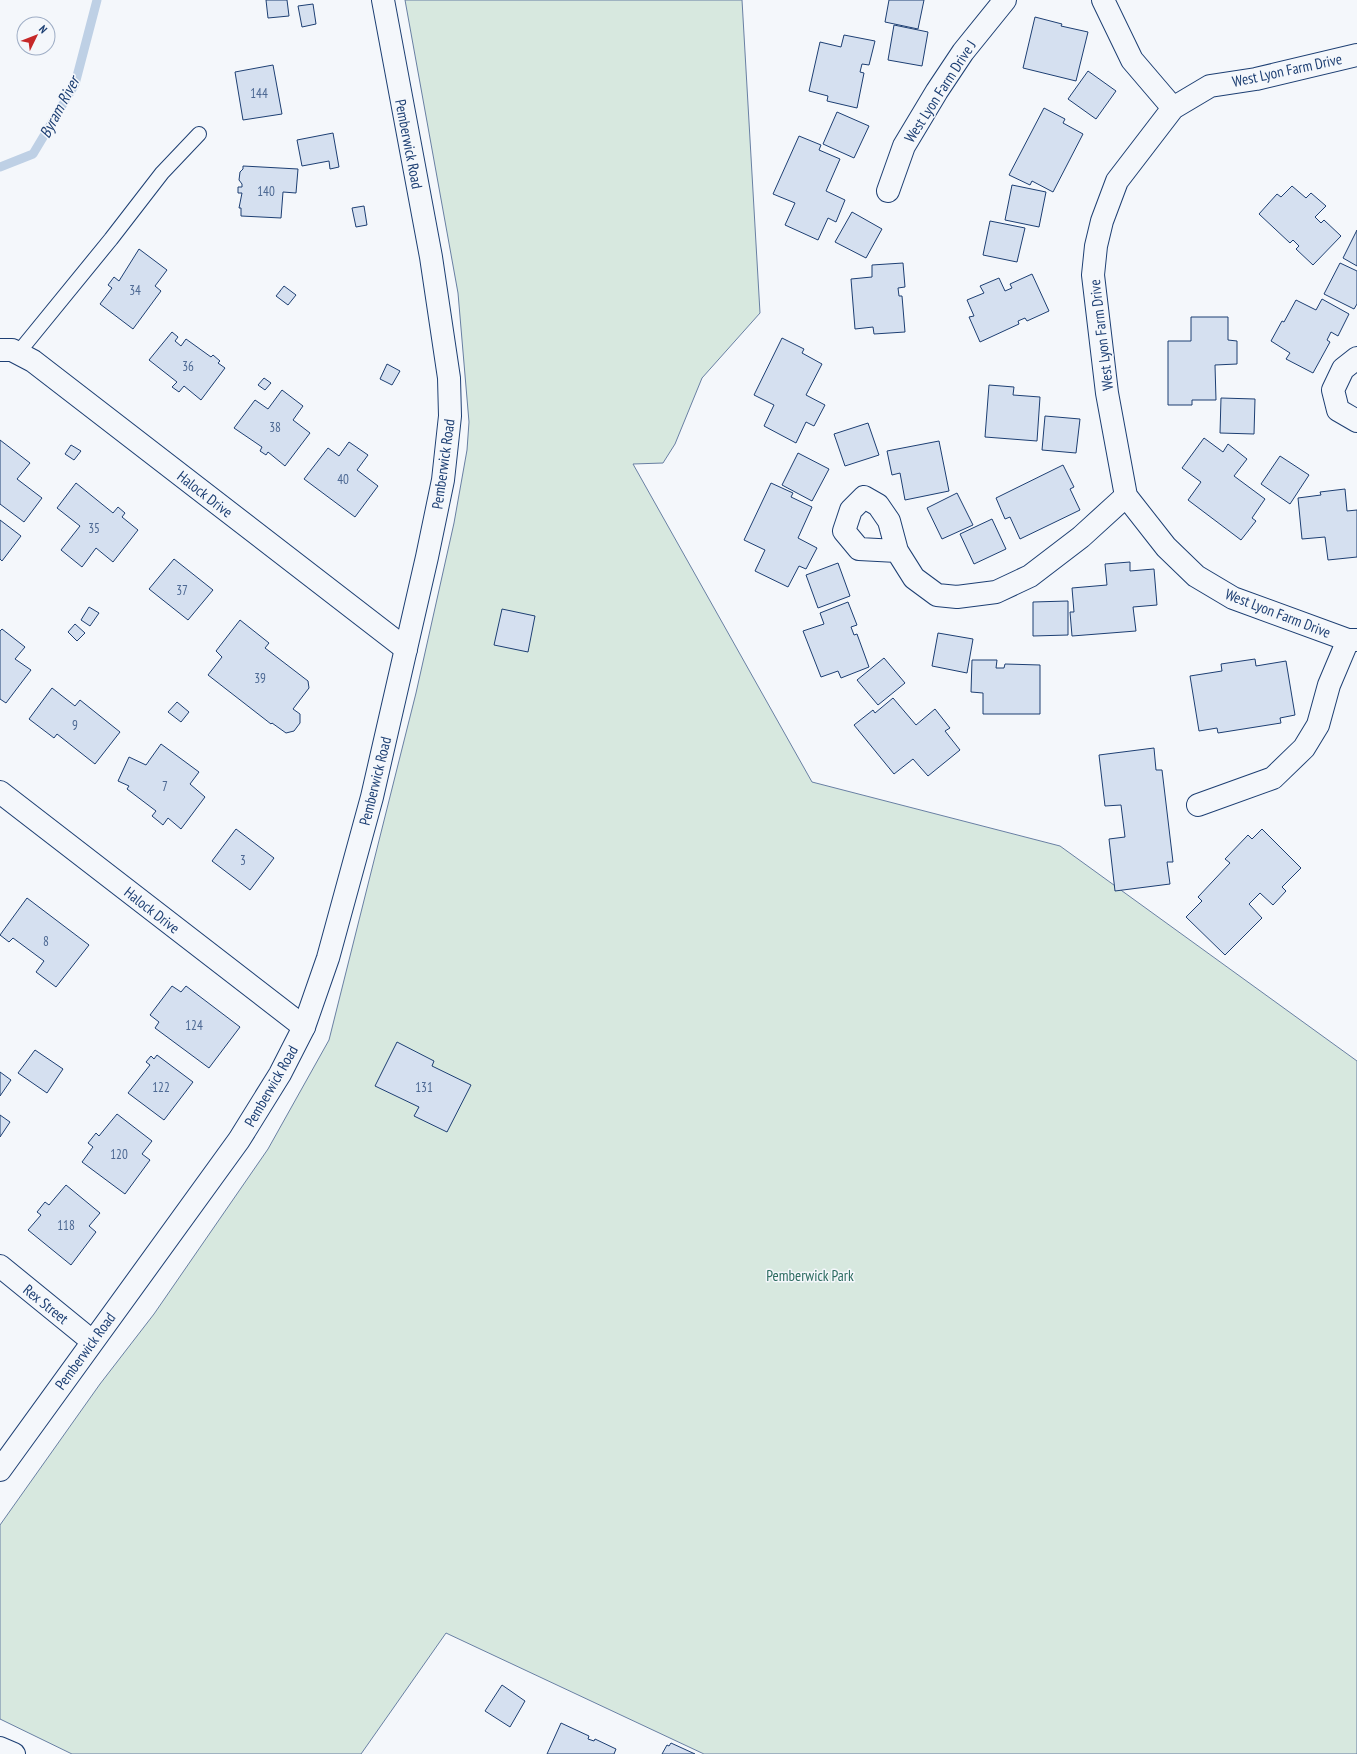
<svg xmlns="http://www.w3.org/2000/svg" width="1357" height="1754" font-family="'PT Sans Narrow',sans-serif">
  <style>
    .green { fill: #d7e8df; stroke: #687fa3 }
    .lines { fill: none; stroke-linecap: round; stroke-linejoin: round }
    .stream { stroke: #bed0e5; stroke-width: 9 }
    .building { fill: #d5e0f0; stroke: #1d3f73 }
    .service-casing { stroke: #1d3f73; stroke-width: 16 }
    .minor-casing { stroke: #1d3f73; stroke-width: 24 }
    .service { stroke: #f4f7fb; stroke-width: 14 }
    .minor { stroke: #f4f7fb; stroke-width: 22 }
    .labels { text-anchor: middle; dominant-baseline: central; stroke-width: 3; stroke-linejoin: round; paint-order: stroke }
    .number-label { font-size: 13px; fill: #4b6792 }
    .street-label { font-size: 15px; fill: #1d3f73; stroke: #f4f7fb }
    .park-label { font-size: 15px; fill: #2c6c60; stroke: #f4f7fb }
    .water-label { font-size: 16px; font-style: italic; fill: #1d3f73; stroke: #f4f7fb }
  </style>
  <rect width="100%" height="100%" fill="#f4f7fb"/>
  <polygon class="green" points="405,0 742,0 760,313 702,378 675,444 663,463 633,464 812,782 1060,846 1357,1061 1357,1754 704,1754 446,1633 361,1754 72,1754 0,1719 0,1525 100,1384 154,1314 268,1149 329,1040 416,693 454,523 467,450 469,422 458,293"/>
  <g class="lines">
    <polyline class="stream" points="0,167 33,154 75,84 97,0"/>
  </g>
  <g class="building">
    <polygon points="266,0 287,0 289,16 268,18"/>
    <polygon points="889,0 924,0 918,29 885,22"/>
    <polygon points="313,4 316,24 302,27 298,6"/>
    <polygon points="1035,17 1062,24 1061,26 1088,32 1076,81 1023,68"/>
    <polygon points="894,25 928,32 922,66 888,60"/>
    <polygon points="844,35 875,41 869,65 862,64 860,72 864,73 857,108 827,101 828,96 809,91 820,42 841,47"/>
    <polygon points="273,65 282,114 243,120 235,72"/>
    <polygon points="1088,71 1116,91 1096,119 1068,99"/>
    <polygon points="1044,108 1065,119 1063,123 1083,134 1053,192 1032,181 1030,185 1009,175"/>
    <polygon points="837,112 869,126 854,158 823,144"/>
    <polygon points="333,133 339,167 330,169 329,161 302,166 297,140"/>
    <polygon points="799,136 821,145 819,150 840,159 826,191 845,200 836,222 828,218 818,240 785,225 795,203 773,194"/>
    <polygon points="243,166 298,169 296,193 283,192 281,218 241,216 241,208 239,208 242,193 238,193 238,187 242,187 242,184 239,180 240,172 243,169"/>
    <polygon points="1012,185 1046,192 1039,227 1005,220"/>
    <polygon points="1292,186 1306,198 1311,193 1326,206 1315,217 1321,223 1324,220 1341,236 1313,265 1296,249 1299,246 1293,240 1290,243 1259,214 1277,194 1281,197"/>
    <polygon points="364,206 367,225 356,227 352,208"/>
    <polygon points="852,212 882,229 866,258 835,242"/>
    <polygon points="990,221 1025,228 1017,262 983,255"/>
    <polygon points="1357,230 1357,266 1343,258"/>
    <polygon points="139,249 167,270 155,286 161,291 133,329 100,304 112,288 108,285 114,277 119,281"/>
    <polygon points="903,263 905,287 898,288 899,296 902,296 905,332 874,334 873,327 855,329 851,279 872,277 872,265"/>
    <polygon points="1340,263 1357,271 1357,304 1354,309 1324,294"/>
    <polygon points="1032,274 1049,311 1027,321 1025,318 1018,321 1019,324 980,342 969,317 974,316 967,300 984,293 980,286 999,278 1005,291 1012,288 1010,284"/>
    <polygon points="284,286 296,295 288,305 276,296"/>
    <polygon points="1322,299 1349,314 1338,336 1331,332 1327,340 1330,342 1313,373 1286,359 1290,353 1271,341 1282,321 1284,322 1296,300 1316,310"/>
    <polygon points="1191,317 1228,317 1228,340 1237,341 1237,364 1215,365 1216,400 1192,400 1192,405 1168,405 1168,341 1191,341"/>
    <polygon points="172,332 178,337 175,341 181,346 186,339 211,357 213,355 220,361 218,363 225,368 201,400 184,386 179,392 172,387 177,382 149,360"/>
    <polygon points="782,338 804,349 802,353 822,364 806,395 825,405 814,426 806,422 796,443 764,426 774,405 754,395"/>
    <polygon points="387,364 400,371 392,385 380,379"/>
    <polygon points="264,378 271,383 265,390 258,385"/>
    <polygon points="989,385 1014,387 1013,395 1040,397 1037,441 985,437"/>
    <polygon points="282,390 303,406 293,420 310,433 285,466 268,452 266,455 260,451 262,447 234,428 255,400 268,409"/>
    <polygon points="1221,398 1255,399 1254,434 1220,433"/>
    <polygon points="1045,416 1080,419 1076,453 1042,450"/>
    <polygon points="868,423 879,455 845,466 834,434"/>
    <polygon points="1204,438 1223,452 1228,444 1247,459 1234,476 1265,499 1252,518 1256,521 1241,540 1188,500 1201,482 1182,468"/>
    <polygon points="0,440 30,463 17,479 42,498 24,522 0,504"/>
    <polygon points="939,441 949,491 905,500 900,473 892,475 887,451"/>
    <polygon points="349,442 368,455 357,470 378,486 355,517 304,479 328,448 339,456"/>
    <polygon points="71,445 81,451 74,460 65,454"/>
    <polygon points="798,453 829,469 812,501 782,485"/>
    <polygon points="1280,456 1309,475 1290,504 1261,484"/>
    <polygon points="1063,465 1074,487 1070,489 1080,510 1020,539 1010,517 1005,519 996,498"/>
    <polygon points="76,483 113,513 118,507 125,513 122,517 138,530 113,562 96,548 82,567 61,550 80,526 57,508"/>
    <polygon points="771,483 793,493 791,497 812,507 798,538 817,548 806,569 799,566 788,587 755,571 765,550 744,540"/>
    <polygon points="1345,489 1347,511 1357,510 1357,557 1328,560 1325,537 1302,539 1298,498 1321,495 1320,492"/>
    <polygon points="957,493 973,525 942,539 927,508"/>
    <polygon points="992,519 1006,549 974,564 960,534"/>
    <polygon points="0,520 21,536 2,561 0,559"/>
    <polygon points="174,559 213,590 188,620 149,589"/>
    <polygon points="1130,562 1130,571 1154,569 1157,605 1133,607 1136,631 1072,636 1070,612 1074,612 1072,588 1107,585 1105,564"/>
    <polygon points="838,563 850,596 818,608 806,575"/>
    <polygon points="1068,601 1068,635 1033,636 1033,602"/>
    <polygon points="848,602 857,625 851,627 854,635 857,634 869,667 841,678 838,671 821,677 803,631 824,624 820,613"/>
    <polygon points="89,607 99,613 90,626 81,620"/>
    <polygon points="502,609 535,616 528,652 494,645"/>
    <polygon points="240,620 269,643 265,648 308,681 309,688 293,709 300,714 300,723 294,731 286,733 272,723 271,724 208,675 222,657 216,651"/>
    <polygon points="75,624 85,633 77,641 68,632"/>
    <polygon points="2,629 25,647 15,659 31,670 6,703 0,699 0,631"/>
    <polygon points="938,633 973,639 967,673 932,666"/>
    <polygon points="884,658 905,683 878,705 857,680"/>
    <polygon points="1255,659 1256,666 1286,661 1295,715 1280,718 1281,723 1218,733 1217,728 1199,731 1190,676 1222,671 1221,664"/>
    <polygon points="972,660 997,660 996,668 1004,668 1005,664 1040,665 1040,714 983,714 983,693 971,692"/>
    <polygon points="52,688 75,706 80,700 120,732 95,764 57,734 54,738 29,719"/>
    <polygon points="893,698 916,725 935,709 950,728 945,731 960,750 928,776 913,759 894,774 854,725 873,710 875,713"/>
    <polygon points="177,702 189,712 181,722 168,712"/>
    <polygon points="161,744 199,772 190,784 205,797 181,829 168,818 163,825 152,816 156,811 127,789 129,786 118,781 129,757 146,765"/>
    <polygon points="1154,748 1156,770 1162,770 1173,862 1167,862 1170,884 1115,891 1109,839 1125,837 1121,805 1105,806 1099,755"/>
    <polygon points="236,829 274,858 250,890 212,861"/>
    <polygon points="1262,829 1301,868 1282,887 1286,891 1273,905 1260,893 1249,904 1262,918 1225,955 1186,917 1202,901 1198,897 1230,863 1225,859 1248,835 1252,839"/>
    <polygon points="27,898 89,945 56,987 36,972 44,961 13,938 9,942 0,935"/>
    <polygon points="172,986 181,992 186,986 240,1027 209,1068 155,1028 159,1022 150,1015"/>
    <polygon points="397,1042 434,1061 432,1066 471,1085 447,1132 414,1116 419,1107 375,1086"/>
    <polygon points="35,1050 63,1069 47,1093 18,1073"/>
    <polygon points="157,1055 193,1082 164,1120 128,1093 150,1065 146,1062 151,1056 154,1059"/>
    <polygon points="0,1072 11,1080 0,1096"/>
    <polygon points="117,1114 152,1141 142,1154 150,1160 125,1194 82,1162 93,1147 88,1143 96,1133 99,1136"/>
    <polygon points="0,1115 10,1122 0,1137"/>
    <polygon points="66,1185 100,1213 89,1226 96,1232 71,1265 28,1230 41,1215 37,1212 45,1202 49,1205"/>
    <polygon points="502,1685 525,1701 510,1727 485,1711"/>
    <polygon points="561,1723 589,1736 588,1739 594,1741 595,1739 616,1749 614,1754 547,1754"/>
    <polygon points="671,1743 695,1754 662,1754 667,1745 669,1746"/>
  </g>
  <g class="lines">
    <defs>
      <polyline id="service" points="18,353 111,239 162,173 199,134"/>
      <g id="minor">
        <polyline points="1103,0 1132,60 1173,108"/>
        <polyline points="1357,55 1256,79 1210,86 1173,108 1117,181 1102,221 1096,246 1093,275 1107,393 1126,496 1166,547 1196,576 1233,598 1348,640 1357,640"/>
        <polyline points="888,191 904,146 937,91 963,52 1005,0"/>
        <polyline points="0,350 12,350 33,361 406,649"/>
        <polyline points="1357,358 1343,369 1333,390 1338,410 1357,421"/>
        <polyline points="897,551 859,549 844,531 851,510 864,497 878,505 889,521 897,551 914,578 937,595 957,597 996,592 1030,576 1081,537 1126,496"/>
        <polyline points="0,792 304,1027"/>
        <polyline points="1198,805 1273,778 1304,748 1318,725 1329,685 1348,640"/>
        <polyline points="0,1266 92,1341"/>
        <polyline points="0,1470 239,1140 280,1074 304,1027 328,958 372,797 427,557 443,480 450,416 449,378 431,257 383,0"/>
        <polyline points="0,1748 14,1754"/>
      </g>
    </defs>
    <use href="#service" class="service-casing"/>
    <use href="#minor" class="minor-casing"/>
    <use href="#service" class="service"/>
    <use href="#minor" class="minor"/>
  </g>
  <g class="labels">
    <g class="number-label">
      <text x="259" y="93">144</text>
      <text x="266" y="191">140</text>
      <text x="135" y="290">34</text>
      <text x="188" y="366">36</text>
      <text x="275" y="427">38</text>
      <text x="343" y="479">40</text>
      <text x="94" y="528">35</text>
      <text x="182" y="590">37</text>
      <text x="260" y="678">39</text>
      <text x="75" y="725">9</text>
      <text x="165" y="786">7</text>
      <text x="243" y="860">3</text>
      <text x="46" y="941">8</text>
      <text x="194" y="1025">124</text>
      <text x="161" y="1087">122</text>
      <text x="424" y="1087">131</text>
      <text x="119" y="1154">120</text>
      <text x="66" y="1225">118</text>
    </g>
    <g class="street-label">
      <text transform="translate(1287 70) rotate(-12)">West Lyon Farm Drive</text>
      <text transform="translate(940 91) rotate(-57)">West Lyon Farm Drive J</text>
      <text transform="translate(409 144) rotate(79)">Pemberwick Road</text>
      <text transform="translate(1101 335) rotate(-97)">West Lyon Farm Drive</text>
      <text transform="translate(443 464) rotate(-82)">Pemberwick Road</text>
      <text transform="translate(205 494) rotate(38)">Halock Drive</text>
      <text transform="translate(1278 613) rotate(21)">West Lyon Farm Drive</text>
      <text transform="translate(375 781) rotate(-76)">Pemberwick Road</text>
      <text transform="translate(152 910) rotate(38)">Halock Drive</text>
      <text transform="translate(271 1086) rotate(-60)">Pemberwick Road</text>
      <text transform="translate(46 1304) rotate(39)">Rex Street</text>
      <text transform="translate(85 1351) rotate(-54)">Pemberwick Road</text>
    </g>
    <g class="park-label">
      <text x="810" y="1275">Pemberwick Park</text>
    </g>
    <g class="water-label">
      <text transform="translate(59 107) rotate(-62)">Byram River</text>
    </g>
  </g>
  <g transform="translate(36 36) rotate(47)"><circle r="19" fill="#f4f7fb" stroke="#9eadc5"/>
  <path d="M0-3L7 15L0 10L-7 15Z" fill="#c62828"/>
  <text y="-6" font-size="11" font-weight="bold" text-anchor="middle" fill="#1d3f73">N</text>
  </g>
</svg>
